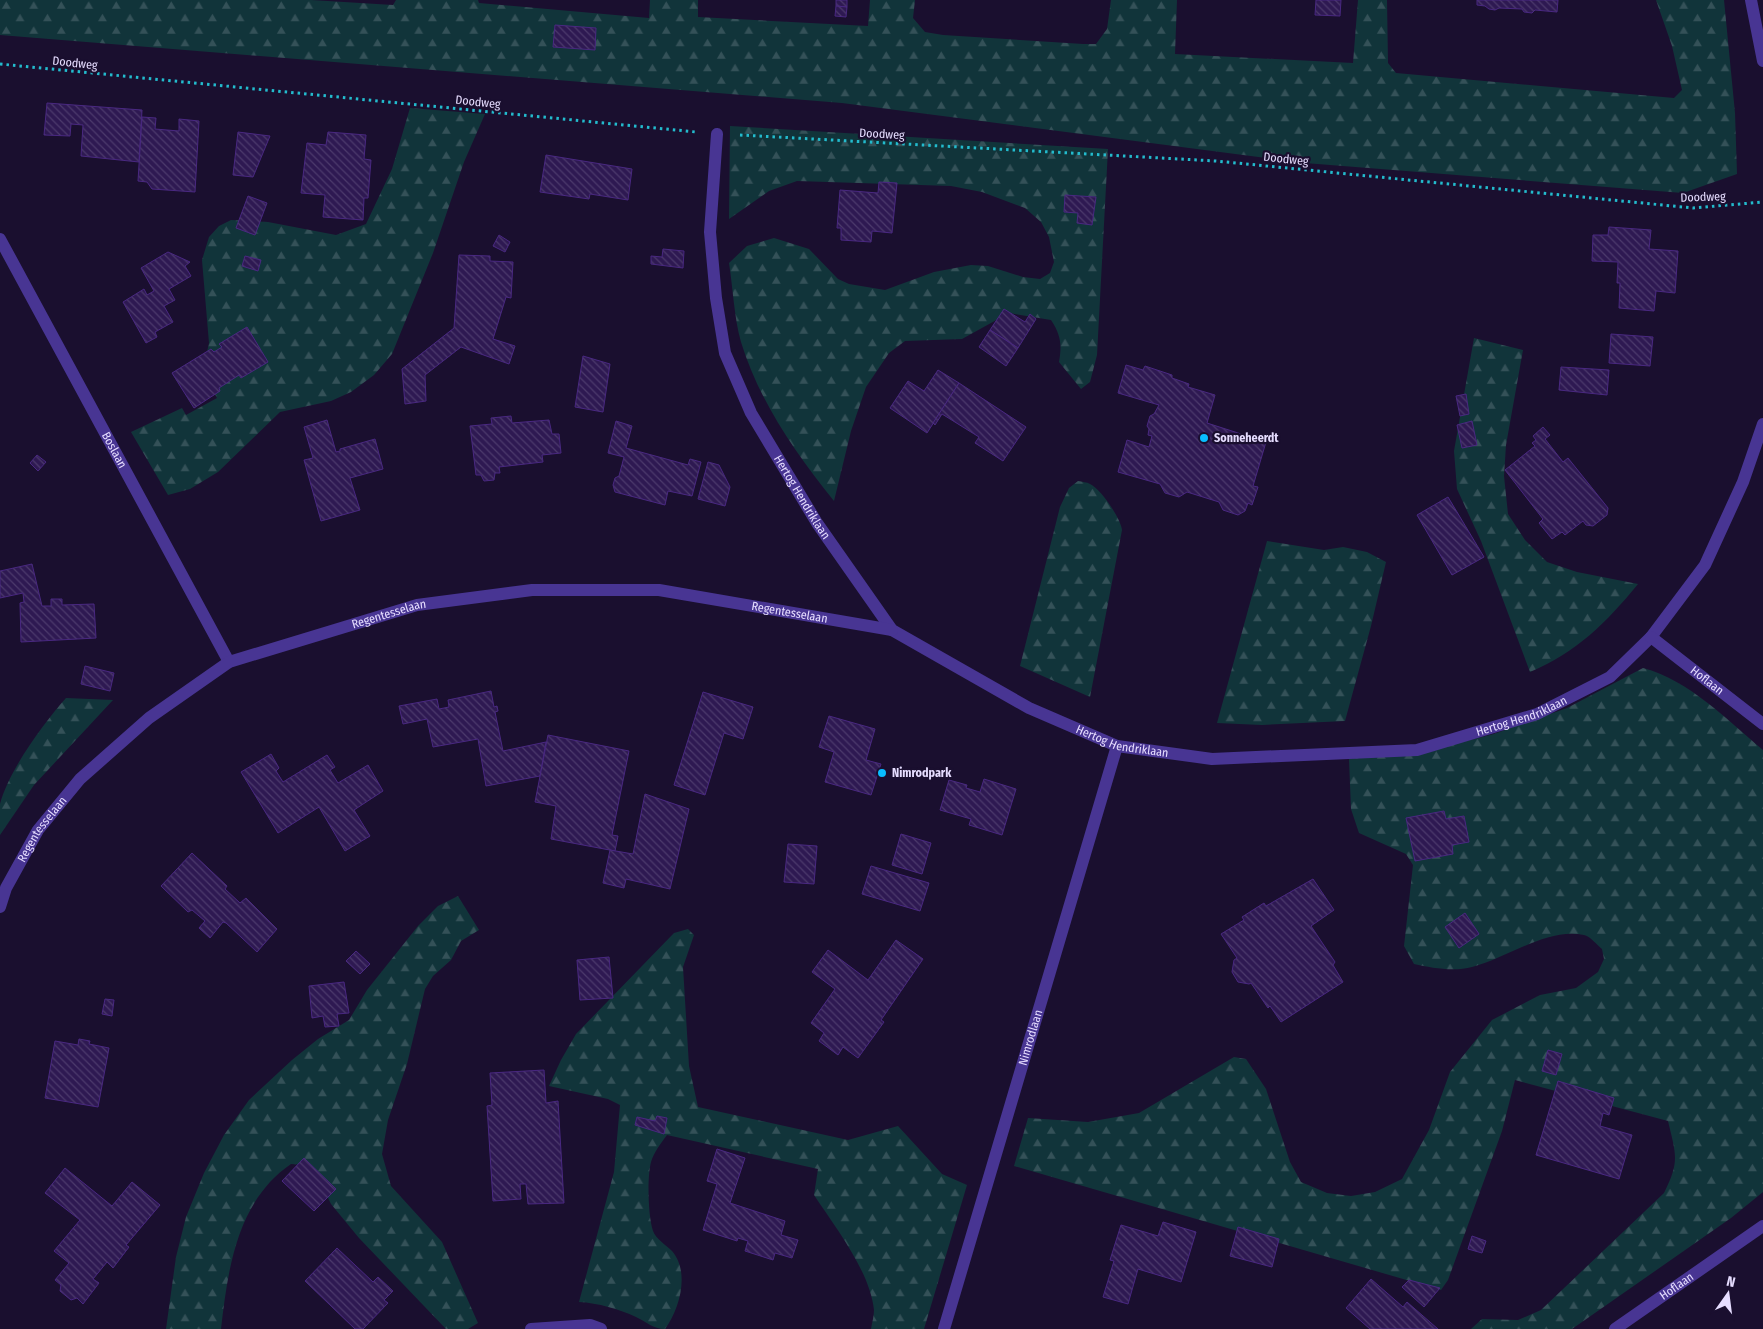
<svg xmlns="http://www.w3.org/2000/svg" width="1763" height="1329" font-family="'Fira Sans Condensed',sans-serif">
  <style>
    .forest { fill: url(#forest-firs) }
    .building { fill: url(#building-back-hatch); stroke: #492881 }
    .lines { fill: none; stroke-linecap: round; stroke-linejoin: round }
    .path { stroke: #23bbcd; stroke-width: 3; stroke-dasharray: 2.5 4; stroke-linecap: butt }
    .minor { stroke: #483593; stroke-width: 12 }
    .poi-dot { fill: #09bdff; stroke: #1a0f2f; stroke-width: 2 }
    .labels { text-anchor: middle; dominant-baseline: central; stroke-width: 4.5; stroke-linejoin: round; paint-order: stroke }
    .street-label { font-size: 12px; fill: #e6ddff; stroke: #1a0f2f }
    .poi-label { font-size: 12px; font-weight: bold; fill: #e6ddff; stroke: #1a0f2f; text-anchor: start }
  </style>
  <defs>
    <pattern id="forest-firs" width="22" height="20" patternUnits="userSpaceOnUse" patternTransform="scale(1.25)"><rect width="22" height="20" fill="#11343a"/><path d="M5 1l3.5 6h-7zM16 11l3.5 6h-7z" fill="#345158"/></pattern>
    <pattern id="building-back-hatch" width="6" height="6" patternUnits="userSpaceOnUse" patternTransform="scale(1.25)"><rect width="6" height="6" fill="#2e1952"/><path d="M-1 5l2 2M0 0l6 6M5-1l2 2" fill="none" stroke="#4c3a6c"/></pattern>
  </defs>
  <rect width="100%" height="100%" fill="#1a0f2f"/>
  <g class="forest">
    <polygon points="0,0 311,0 393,5 396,0 478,0 479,3 649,18 650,0 698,0 698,17 868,26 870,0 915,0 913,18 925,32 943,35 1083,44 1096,44 1107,29 1111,0 1177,0 1175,54 1353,63 1358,0 1387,0 1388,63 1396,73 1674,98 1682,90 1672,46 1656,0 1724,0 1735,113 1737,174 1683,193 1305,163 842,103 0,35"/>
    <polygon points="410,108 485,114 464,162 433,253 392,354 374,375 351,392 331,401 280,412 218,472 190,489 168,495 131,432 182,408 186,415 217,398 203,370 209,343 202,260 209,237 219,226 231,220 268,222 336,235 366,224 392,169"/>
    <path d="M730 126 1108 149 1097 355 1090 382 1081 389 1059 362C1062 345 1061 335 1051 320L1009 313 962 339 905 341 889 353 866 387 851 431 834 501C796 454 759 401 741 342 734 317 733 288 729 263L747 246 774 238 809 249 838 279 849 284 885 290 934 272 971 265 988 266 1023 277 1040 279 1050 273 1054 262 1049 237 1041 222 1025 208 982 192 951 186 797 181 769 191 729 219Z"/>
    <path d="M1474 338 1523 350 1506 445 1504 476 1508 514 1525 540 1547 562 1577 572 1638 584C1607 622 1576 653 1530 672L1481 541 1457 489 1454 451Z"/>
    <path d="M1078 481C1082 482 1087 482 1090 484 1101 489 1121 519 1122 530L1090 697 1020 666 1060 507 1069 488Z"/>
    <polygon points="1267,541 1324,550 1343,547 1367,552 1386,562 1371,626 1345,721 1262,725 1217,723"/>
    <path d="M1643 668C1689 680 1727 720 1763 750V1192L1731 1218 1572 1329H1471L1482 1319 1518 1320 1541 1310 1664 1193C1680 1161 1676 1155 1668 1121L1515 1080 1502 1131 1448 1280 1441 1290 1014 1166 1028 1118 1088 1122 1139 1113 1234 1057 1246 1059 1266 1089 1290 1162 1301 1182 1327 1193 1351 1196 1375 1192 1402 1179 1429 1130 1450 1072 1492 1020 1540 995 1576 988 1598 972 1604 959 1602 949C1597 945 1590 936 1584 935 1547 927 1508 958 1472 967 1454 972 1432 968 1414 964L1404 946 1413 865 1406 854 1359 833 1351 809 1349 759 1430 750 1494 734 1567 708Z"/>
    <path d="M66 698 113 700 34 785 0 835C0 825 0 813 0 804 9 770 43 724 66 698Z"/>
    <path d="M458 896 479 930 461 941 451 960 433 976 425 989 407 1064 388 1120 382 1154 391 1186 442 1242 478 1323 468 1329H446L359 1238 331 1204 316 1174 306 1165 291 1164C237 1201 228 1268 221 1329H166L176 1257 186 1217 204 1173 224 1135 249 1100 292 1060 318 1039 349 1020 367 990 418 926 438 906Z"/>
    <path d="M688 929 694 935 683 967 689 1066 698 1107 848 1140 898 1126 942 1174 967 1185 924 1329H871C872 1323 874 1316 874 1310 870 1271 835 1227 814 1195L818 1169 667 1135C661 1143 654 1152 651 1162 647 1177 648 1216 653 1231 656 1239 666 1245 672 1251 690 1272 680 1308 665 1329 653 1329 647 1322 636 1317 619 1309 598 1303 579 1302L614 1172 620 1105 608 1099 549 1086 561 1060 576 1034 674 933Z"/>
  </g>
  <g class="building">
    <polygon points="836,0 847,0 847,7 836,6"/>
    <polygon points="1316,0 1341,0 1340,16 1315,15"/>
    <polygon points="1477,0 1558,0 1557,12 1535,10 1532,13 1524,12 1522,9 1499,8 1495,10 1489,9 1485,6 1477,5"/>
    <polygon points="836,6 847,7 846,17 835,16"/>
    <polygon points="555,25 596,28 595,50 553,47"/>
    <polygon points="47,103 142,110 139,162 81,156 83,125 71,124 70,136 44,135"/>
    <polygon points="142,117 156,118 155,129 179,131 179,119 199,121 195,192 152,189 147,182 138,181"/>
    <polygon points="238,132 270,136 253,177 233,175"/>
    <polygon points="328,132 366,135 364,159 371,160 368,198 364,198 363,220 323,217 325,195 301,193 307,143 326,145"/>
    <polygon points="546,155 632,169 628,200 590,194 589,199 540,192"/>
    <polygon points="879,182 897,183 892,233 872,231 871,242 841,240 841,228 837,228 840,190 878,193"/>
    <polygon points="1065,195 1096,197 1092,225 1077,223 1078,213 1064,212"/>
    <polygon points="248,196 267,203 255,235 236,228"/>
    <polygon points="1609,227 1651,230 1649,249 1678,251 1675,293 1656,291 1654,311 1619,308 1620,283 1617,283 1618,262 1592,261 1593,235 1608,235"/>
    <polygon points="499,235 510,242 505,252 493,246"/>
    <polygon points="663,249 684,251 683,268 651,264 651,256 662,257"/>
    <polygon points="168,252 190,262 185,266 191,276 169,289 175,300 164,306 173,322 155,332 157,337 146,343 123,302 144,289 147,295 154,291 141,268"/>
    <polygon points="459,255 490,256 490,261 513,262 511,298 506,297 493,339 515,346 509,364 461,347 425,375 426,401 405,404 402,369 454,328"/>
    <polygon points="245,256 261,260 258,271 242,266"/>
    <polygon points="1004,309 1025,322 1030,314 1036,319 1018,348 990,330"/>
    <polygon points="247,327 268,362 241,378 239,375 219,388 220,391 194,408 172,373 211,349 214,352 222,347 219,344"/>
    <polygon points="990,330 1018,348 1006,366 979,347"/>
    <polygon points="1611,334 1653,337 1650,366 1609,363"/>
    <polygon points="583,356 610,364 603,412 575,407"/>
    <polygon points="1126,365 1143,370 1145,366 1172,375 1172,378 1189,384 1188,387 1215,395 1207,423 1266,442 1253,486 1258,487 1252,505 1248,503 1245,511 1238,515 1223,510 1219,502 1187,492 1179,497 1165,493 1160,484 1118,472 1127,440 1149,447 1152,436 1148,435 1149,429 1147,426 1150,416 1154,414 1159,405 1118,393"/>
    <polygon points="1561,367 1609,370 1607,395 1559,390"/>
    <polygon points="938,370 959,383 927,433 890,408 908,381 924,391"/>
    <polygon points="959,383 1026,427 1003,461 975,443 979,437 942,414 935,425 933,423"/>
    <polygon points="1466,394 1469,414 1460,416 1456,396"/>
    <polygon points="511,416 512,423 549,420 552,434 559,434 561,453 542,455 543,462 499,467 500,473 495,473 494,480 484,481 481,475 476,475 470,426 492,424 491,418"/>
    <polygon points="327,420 336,452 340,451 340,449 375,439 383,469 350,478 360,510 321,521 304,460 313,458 304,427"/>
    <polygon points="616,421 632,426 626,448 688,465 690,459 701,462 692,496 668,491 665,505 615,492 613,485 615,478 619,476 624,457 608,453"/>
    <polygon points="1472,421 1477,445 1462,448 1457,425"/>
    <polygon points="1543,427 1550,435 1545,439 1563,462 1568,458 1608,508 1607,515 1593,526 1586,525 1583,521 1565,535 1562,532 1552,539 1539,523 1543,519 1505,470 1535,446 1532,443 1536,440 1533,436"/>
    <polygon points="37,455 46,462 38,471 30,463"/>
    <polygon points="708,462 719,465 730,487 725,506 698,499"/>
    <polygon points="1448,497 1484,557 1452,575 1417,515"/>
    <polygon points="32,564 42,606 51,606 51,599 62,599 62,605 94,604 96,638 21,642 20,603 24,602 23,593 0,598 0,571"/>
    <polygon points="85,666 114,673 110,691 81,684"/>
    <polygon points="491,691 494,707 497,706 498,711 495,712 503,751 546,742 540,776 486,786 478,739 433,747 427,719 403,724 399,706 437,699 439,709 449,707 448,700"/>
    <polygon points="703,692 753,707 743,739 724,733 705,795 674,785"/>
    <polygon points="829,716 875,729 866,760 881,764 871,795 825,782 834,752 819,747"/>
    <polygon points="548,735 629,751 612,835 618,836 615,851 551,839 556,806 535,802"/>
    <polygon points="271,754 279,768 276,771 283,782 327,755 335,767 330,770 338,783 368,765 383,791 354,810 370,836 345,851 319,807 278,833 241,772"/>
    <polygon points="984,779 1016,789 1002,835 969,825 971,819 940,810 949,780 967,785 966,788 980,792"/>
    <polygon points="645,794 689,809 670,889 626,879 624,888 603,883 610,850 633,854"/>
    <polygon points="1444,811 1446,819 1464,816 1469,842 1452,845 1453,854 1415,861 1406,818"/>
    <polygon points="901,834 931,843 922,874 892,865"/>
    <polygon points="788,844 817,846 814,884 784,882"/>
    <polygon points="192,853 227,886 225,889 240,903 246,898 277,929 257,952 226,923 223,922 210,938 199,928 205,921 192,910 188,912 161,886"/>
    <polygon points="871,866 929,883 920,911 862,894"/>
    <polygon points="1313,879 1334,910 1311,926 1335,962 1333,965 1343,982 1281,1022 1270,1006 1268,1008 1251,983 1249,984 1238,982 1232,972 1234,960 1237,958 1221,934 1244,920 1242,917 1264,903 1266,906"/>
    <polygon points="1465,913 1479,934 1459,948 1445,927"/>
    <polygon points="896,940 923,959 881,1020 884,1022 858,1058 843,1047 838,1055 819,1041 824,1033 811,1023 835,989 812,972 828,950 868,980"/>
    <polygon points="356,951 370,964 360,974 346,961"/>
    <polygon points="609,957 613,998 580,1000 577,960"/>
    <polygon points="344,982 349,1013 337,1014 339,1026 325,1027 323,1016 312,1018 309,986"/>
    <polygon points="105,999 114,1000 112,1016 102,1014"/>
    <polygon points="79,1039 90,1041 89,1044 109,1048 98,1107 45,1098 55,1041 78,1045"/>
    <polygon points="1548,1050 1562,1054 1556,1075 1542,1071"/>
    <polygon points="544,1070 546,1103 558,1101 564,1203 528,1204 526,1184 520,1184 521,1199 493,1201 487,1106 492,1105 490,1073"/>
    <polygon points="1558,1081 1614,1098 1609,1115 1603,1113 1600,1126 1632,1135 1619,1179 1536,1155"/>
    <polygon points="657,1116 667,1118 664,1134 635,1125 637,1117 655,1121"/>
    <polygon points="717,1149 745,1158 730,1203 785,1221 781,1235 798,1240 792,1258 775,1253 773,1260 745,1251 748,1241 738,1238 737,1241 703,1230 717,1184 707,1181"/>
    <polygon points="304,1158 336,1189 314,1211 282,1181"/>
    <polygon points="65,1168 112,1206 132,1182 160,1205 126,1245 129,1247 113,1268 107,1262 93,1279 99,1283 83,1304 77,1298 71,1300 60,1291 61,1285 55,1280 69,1263 54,1251 80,1220 45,1193"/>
    <polygon points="1163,1222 1196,1232 1181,1282 1138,1269 1128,1304 1103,1297 1114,1261 1110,1260 1121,1225 1158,1236"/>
    <polygon points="1238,1227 1279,1239 1272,1267 1230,1256"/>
    <polygon points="1472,1236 1486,1241 1482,1253 1468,1249"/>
    <polygon points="337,1248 373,1282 378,1277 393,1291 384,1300 388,1303 363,1329 355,1329 305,1281"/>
    <polygon points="1371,1279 1403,1307 1407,1302 1438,1329 1370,1329 1346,1308"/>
    <polygon points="1409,1280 1440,1288 1424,1307 1402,1287"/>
  </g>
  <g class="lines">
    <g class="path">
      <polyline points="0,64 696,132"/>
      <polyline points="740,135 1216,161 1693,208 1763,202"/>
    </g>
    <g class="minor">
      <polyline points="1751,0 1763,61"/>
      <path id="s1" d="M717 134 710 232 716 298 725 353 751 413 817 523 892 630 1029 708 1117 746 1212 759 1417 750 1537 714 1610 677 1651 637 1705 565 1743 482 1763 424"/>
      <path id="s2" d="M0 239 229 662"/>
      <path id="s3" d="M1651 637 1763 724"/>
      <path id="s4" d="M0 907 6 888 38 830 80 779 149 718 229 662 417 605 532 590H659L892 630"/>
      <polyline points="531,1329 590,1325 601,1329"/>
      <path id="s5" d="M944 1329 1117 746"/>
      <path id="s6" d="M1615 1329 1763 1226"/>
    </g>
  </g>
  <g class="poi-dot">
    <circle cx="1204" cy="438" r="5"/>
    <circle cx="882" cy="773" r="5"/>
  </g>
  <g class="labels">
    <g class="street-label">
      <text transform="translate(75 63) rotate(6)">Doodweg</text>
      <text transform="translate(478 102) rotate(6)">Doodweg</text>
      <text transform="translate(882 134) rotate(3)">Doodweg</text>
      <text transform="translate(1286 159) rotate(6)">Doodweg</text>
      <text transform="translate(1703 197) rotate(-2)">Doodweg</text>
      <text stroke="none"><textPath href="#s2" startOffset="240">Boslaan</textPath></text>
      <text stroke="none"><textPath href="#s1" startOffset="384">Hertog Hendriklaan</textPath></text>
      <text stroke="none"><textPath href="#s4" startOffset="914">Regentesselaan</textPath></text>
      <text stroke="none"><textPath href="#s4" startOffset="509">Regentesselaan</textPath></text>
      <text stroke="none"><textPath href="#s3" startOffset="71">Hoflaan</textPath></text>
      <text stroke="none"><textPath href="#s1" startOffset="1209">Hertog Hendriklaan</textPath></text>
      <text stroke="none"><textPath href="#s1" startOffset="802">Hertog Hendriklaan</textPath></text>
      <text stroke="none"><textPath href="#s4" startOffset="89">Regentesselaan</textPath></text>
      <text stroke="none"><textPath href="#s5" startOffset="304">Nimrodlaan</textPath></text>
      <text stroke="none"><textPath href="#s6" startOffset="75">Hoflaan</textPath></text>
    </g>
    <g class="poi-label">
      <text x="1214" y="438">Sonneheerdt</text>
      <text x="892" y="773">Nimrodpark</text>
    </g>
  </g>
  <g transform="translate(1728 1294) rotate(14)" stroke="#1a0f2f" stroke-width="4" paint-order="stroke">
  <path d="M0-4L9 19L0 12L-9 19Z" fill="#e6ddff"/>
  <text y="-8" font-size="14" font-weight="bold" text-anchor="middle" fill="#e6ddff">N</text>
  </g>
</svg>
